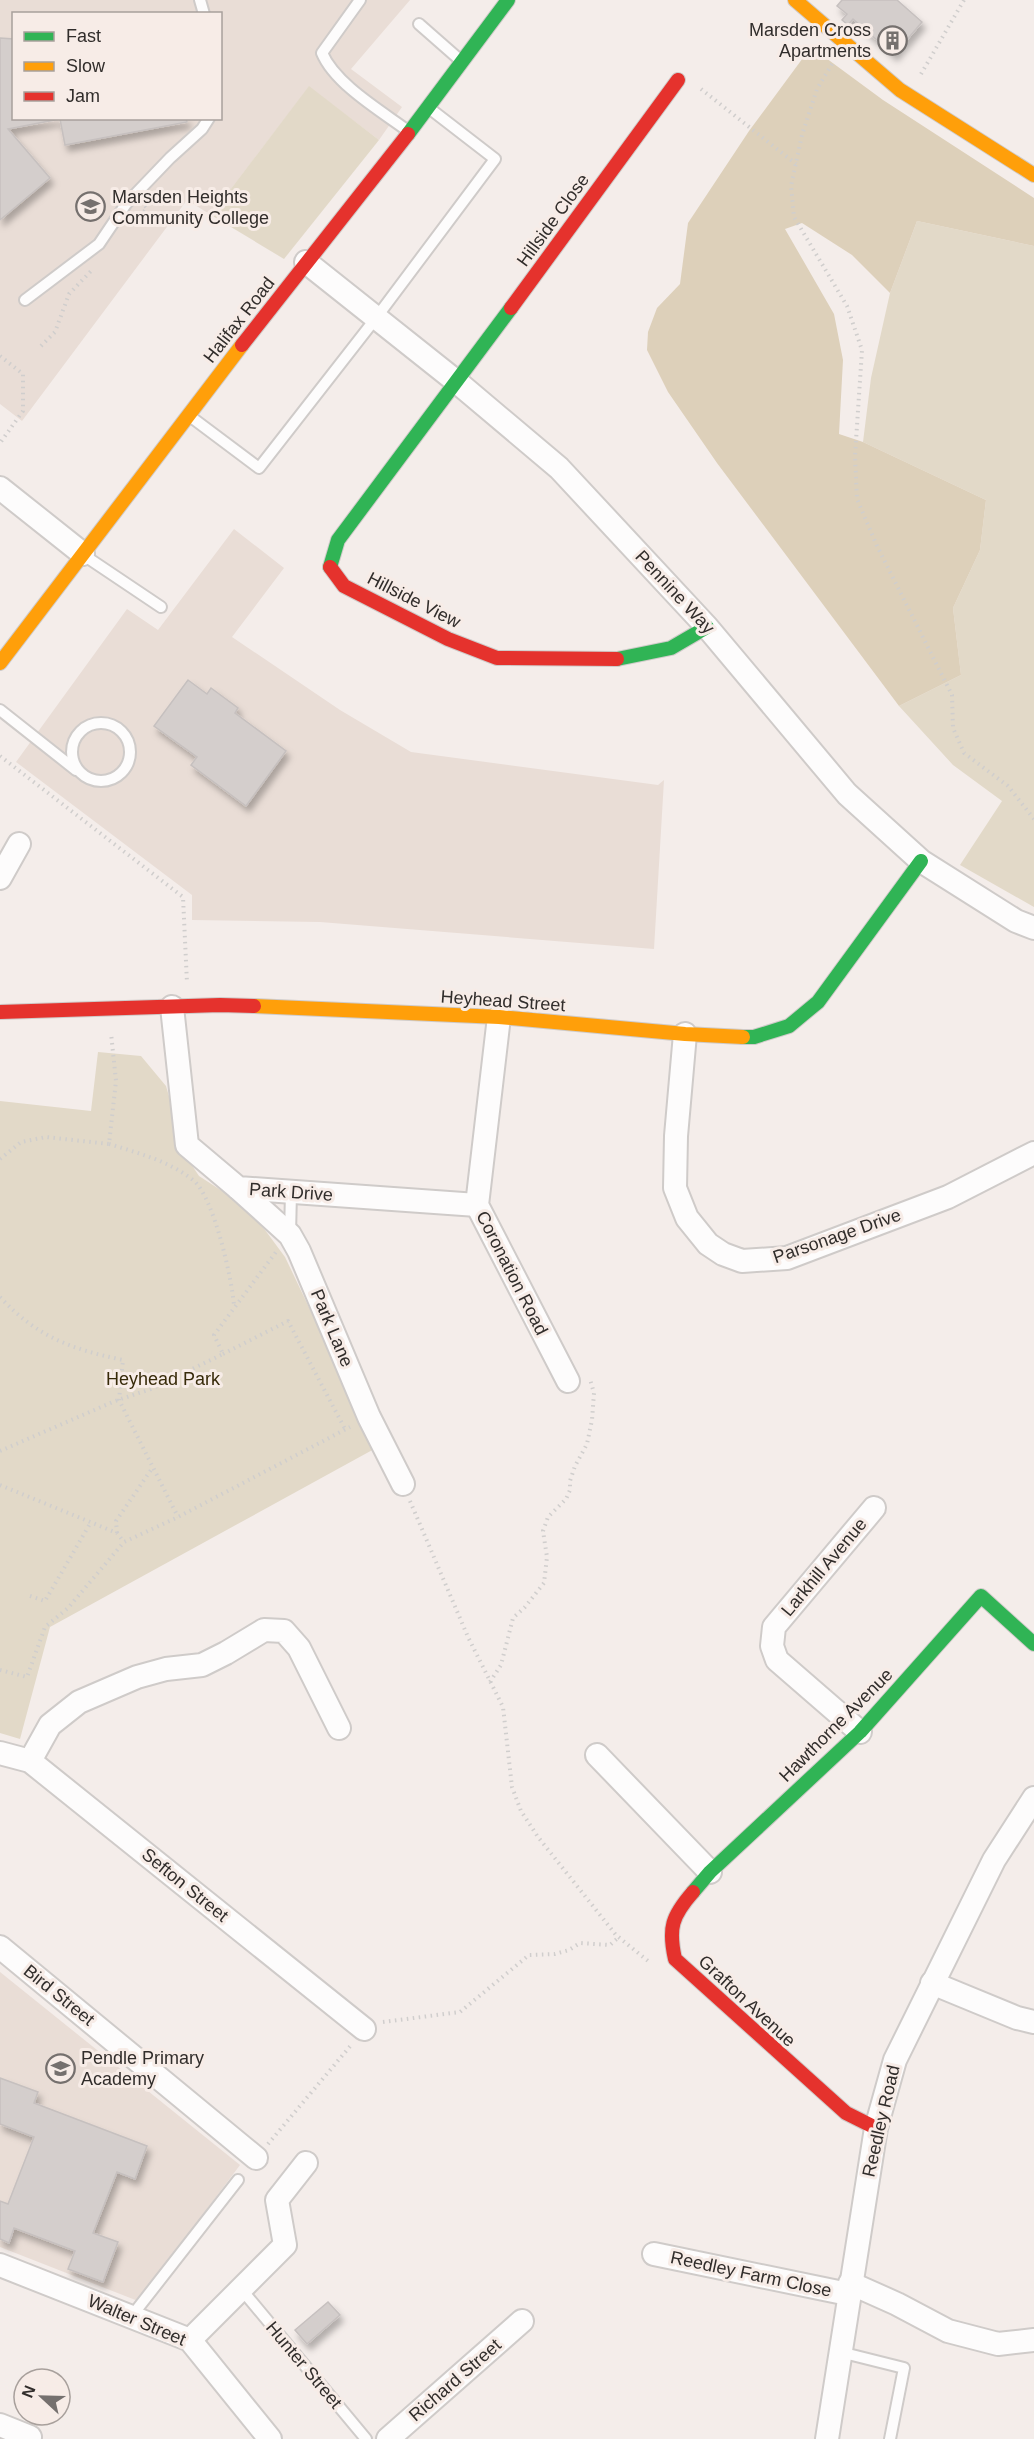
<svg xmlns="http://www.w3.org/2000/svg" width="1034" height="2439" font-family="Arial,sans-serif">
  <style>
    .built { fill: #e9ddd6; fill-rule: evenodd }
    .green { fill: #e2d9c8 }
    .forest { fill: #ddd0ba }
    .building { fill: #d4cecc; stroke: #c6c0bf; stroke-width: 1.5; filter: url(#shadow) }
    .lines { fill: none; stroke-linecap: round; stroke-linejoin: round }
    .lane-casing { stroke: #cfcbc9; stroke-width: 14 }
    .street-casing { stroke: #cfcbc9; stroke-width: 26 }
    .fast-casing { stroke: #cfcbc9; stroke-width: 16 }
    .slow-casing { stroke: #cfcbc9; stroke-width: 16 }
    .jam-casing { stroke: #cfcbc9; stroke-width: 16 }
    .path { stroke: #d0cecd; stroke-width: 4; stroke-dasharray: 1.5 4.5; stroke-linecap: butt }
    .lane { stroke: #fdfcfc; stroke-width: 10 }
    .street { stroke: #fdfcfc; stroke-width: 22 }
    .fast { stroke: #30b455; stroke-width: 14 }
    .slow { stroke: #ff9f0a; stroke-width: 14 }
    .jam { stroke: #e5322d; stroke-width: 14 }
    .labels { text-anchor: middle; dominant-baseline: central; stroke-width: 6; stroke-linejoin: round; paint-order: stroke }
    .poi-label { font-size: 18px; fill: #312d2b; stroke: #f7ece7; text-anchor: start }
    .street-label { font-size: 18px; fill: #312d2b; stroke: #f7ece7 }
    .park-label { font-size: 18px; fill: #372a09; stroke: #f7ece7 }
  </style>
  <defs>
    <filter id="shadow"><feDropShadow dx="3.5" dy="6" stdDeviation="3" flood-color="#0004"/></filter>
  </defs>
  <rect width="100%" height="100%" fill="#f4edea"/>
  <g class="built">
    <path d="M0 0H410L351 69 402 107 379 140 309 87 211 215 187 200 22 421 0 404ZM14 14H220V118H14Z"/>
    <polygon points="234,529 284,568 232,637 340,710 411,752 658,785 664,780 654,949 320,922 192,920 192,895 16,762 127,609 158,630"/>
    <polygon points="0,1972 240,2165 138,2301 0,2247"/>
  </g>
  <g class="green">
    <polygon points="309,86 379,140 284,259 211,215"/>
    <polygon points="917,221 1034,246 1034,907 960,865 1002,801 953,765 899,706 961,675 953,608 980,550 986,500 863,442 871,378 890,293"/>
    <polygon points="98,1052 141,1056 166,1086 187,1158 199,1176 239,1202 265,1230 285,1257 376,1448 50,1627 20,1739 0,1733 0,1101 91,1111"/>
  </g>
  <polygon class="forest" points="811,47 883,100 1034,198 1034,246 917,221 890,293 852,255 802,223 785,229 834,314 843,360 839,434 863,442 986,500 980,550 953,608 961,675 899,706 717,463 668,392 647,350 648,332 657,308 680,284 688,223 749,131"/>
  <g class="building">
    <polygon points="842,0 897,0 922,22 894,55 853,19 848,25 842,20 847,14 837,6"/>
    <polygon points="0,38 14,39 14,118 186,118 187,122 65,145 60,119 8,129 50,178 0,220"/>
    <polygon points="188,680 207,694 211,688 238,708 235,713 286,751 246,806 191,765 197,757 154,726"/>
    <polygon points="0,2078 38,2092 34,2103 147,2146 135,2179 117,2172 93,2233 118,2242 103,2282 68,2269 75,2251 14,2228 9,2243 0,2239 0,2201 8,2204 34,2137 0,2124"/>
    <polygon points="328,2302 340,2315 307,2344 295,2330"/>
  </g>
  <g class="lines">
    <defs>
      <g id="lane">
        <polyline points="200,0 204,14"/>
        <path d="M360 0 322 53C335 84 381 111 408 131"/>
        <polyline points="419,24 460,60"/>
        <polyline points="25,300 99,244 126,204 170,158 202,129 209,118"/>
        <polyline points="191,417 259,468 376,318 495,159 429,108"/>
        <polyline points="85,556 161,607"/>
        <polyline points="0,710 76,770"/>
        <circle cx="101" cy="752" r="29"/>
        <polyline points="290,1235 291,1192"/>
        <polyline points="242,2290 366,2439"/>
        <polyline points="131,2317 238,2180"/>
        <polyline points="840,2352 904,2368 890,2439"/>
      </g>
      <g id="street">
        <polyline points="306,262 457,382 559,468 707,627 847,794 921,861 1016,921 1034,928"/>
        <polyline points="0,488 83,554"/>
        <polyline points="0,878 19,844"/>
        <polyline points="172,1007 187,1145 238,1188 477,1205"/>
        <polyline points="499,1017 477,1205 568,1381"/>
        <polyline points="685,1034 676,1136 675,1188 687,1218 708,1244 723,1254 742,1261 787,1258 948,1197 1034,1153"/>
        <polyline points="238,1188 290,1235 299,1251 369,1417 403,1484"/>
        <polyline points="860,1732 777,1660 772,1646 774,1627 874,1508"/>
        <polyline points="0,1753 30,1761 364,2029"/>
        <polyline points="597,1755 710,1872"/>
        <polyline points="30,1761 50,1725 79,1702 137,1677 166,1669 202,1665 226,1653 264,1630 284,1631 299,1648 339,1728"/>
        <polyline points="0,1947 256,2158"/>
        <polyline points="932,1983 1017,2018 1034,2022"/>
        <polyline points="654,2254 848,2294"/>
        <polyline points="0,2265 190,2340 270,2439"/>
        <polyline points="850,2283 897,2304 948,2331 998,2344 1034,2340"/>
        <polyline points="190,2340 285,2245 277,2200 306,2163"/>
        <polyline points="0,2425 30,2437"/>
        <polyline points="388,2439 522,2321"/>
        <polyline points="827,2439 876,2128 895,2060 994,1860 1034,1798"/>
      </g>
      <g id="fast">
        <polyline points="408,134 508,0"/>
        <polyline points="330,567 338,540 511,308"/>
        <polyline points="617,659 671,648 707,627"/>
        <polyline points="743,1037 754,1037 789,1026 818,1002 921,861"/>
        <polyline points="693,1892 710,1872 860,1732 981,1596 1034,1644"/>
      </g>
      <g id="slow">
        <polyline points="795,0 900,90 1034,175"/>
        <polyline points="0,663 242,345"/>
        <polyline points="254,1006 499,1017 685,1034 743,1037"/>
      </g>
      <g id="jam">
        <polyline points="511,308 678,80"/>
        <polyline points="242,345 408,134"/>
        <polyline points="330,567 344,586 448,639 497,658 617,659"/>
        <polyline points="0,1012 220,1005 254,1006"/>
        <path d="M693 1892C672 1916 668 1928 675 1959L846 2113 876 2128"/>
      </g>
    </defs>
    <use href="#lane" class="lane-casing"/>
    <use href="#street" class="street-casing"/>
    <use href="#fast" class="fast-casing"/>
    <use href="#slow" class="slow-casing"/>
    <use href="#jam" class="jam-casing"/>
    <g class="path">
      <polyline points="832,64 817,89 802,135 791,186 794,217 847,306 862,350 855,456 857,499 877,546 952,695 953,728 964,753 1008,786 1034,819"/>
      <polyline points="921,74 964,0"/>
      <polyline points="701,89 796,164"/>
      <polyline points="132,225 147,208 145,206"/>
      <polyline points="41,346 55,332 69,294 91,271"/>
      <polyline points="0,356 23,374 23,411 0,443"/>
      <polyline points="0,756 183,897 187,983"/>
      <path d="M109 1144C138 1153 169 1161 193 1180 214 1197 232 1279 234 1306"/>
      <polyline points="0,1159 21,1142 46,1137 109,1144 116,1081 111,1033"/>
      <path d="M0 1297C37 1337 71 1349 123 1360L119 1400 178 1517"/>
      <polyline points="223,1354 288,1321 345,1429"/>
      <polyline points="0,1451 115,1401 151,1389 223,1354 214,1335 276,1252"/>
      <polyline points="0,1485 117,1533 124,1542"/>
      <polyline points="410,1501 468,1637 503,1707 512,1787 521,1811 538,1837 616,1935 648,1961"/>
      <polyline points="117,1533 116,1521 153,1467"/>
      <polyline points="30,1596 45,1601 91,1522"/>
      <polyline points="0,1670 27,1677 45,1627 68,1608 124,1542 178,1517 350,1427"/>
      <polyline points="490,1682 501,1665 513,1618 525,1607 544,1583 547,1557 543,1531 548,1517 566,1499 570,1490 570,1481 575,1466 587,1444 592,1420 594,1393 590,1379"/>
      <polyline points="383,2022 460,2012 529,1955 555,1954 569,1950 580,1943 610,1945 619,1937"/>
      <polyline points="268,2144 352,2044"/>
    </g>
    <use href="#lane" class="lane"/>
    <use href="#street" class="street"/>
    <use href="#fast" class="fast"/>
    <use href="#slow" class="slow"/>
    <use href="#jam" class="jam"/>
  </g>
  <defs>
    <symbol id="building-ring" viewBox="-11 -11 22 22"><circle r="9.5" fill="#f7ece7" stroke="#75706e" stroke-width="1.5"/><path d="M-4-6H4V6H1V3H-1V6H-4ZM-2.5-4.3h1.7v1.8h-1.7ZM.8-4.3h1.7v1.8H.8ZM-2.5-1h1.7V.8h-1.7ZM.8-1h1.7V.8H.8Z" fill="#75706e"/></symbol>
    <symbol id="school-ring" viewBox="-11 -11 22 22"><circle r="9.5" fill="#f7ece7" stroke="#75706e" stroke-width="1.5"/><path d="M0-5L7-2L0 1L-7-2ZM-4 1L0 2.5L4 1V4Q0 6-4 4Z" fill="#75706e"/></symbol>
  </defs>
  <g fill-rule="evenodd">
    <use href="#building-ring" x="876" y="24" width="33" height="33"/>
    <use href="#school-ring" x="74" y="190" width="33" height="33"/>
    <use href="#school-ring" x="44" y="2052" width="33" height="33"/>
  </g>
  <g class="labels">
    <g class="poi-label">
      <text x="871" y="30" text-anchor="end">Marsden Cross<tspan x="871" dy="21">Apartments</tspan></text>
      <text x="112" y="197">Marsden Heights<tspan x="112" dy="21">Community College</tspan></text>
      <text x="81" y="2058">Pendle Primary<tspan x="81" dy="21">Academy</tspan></text>
    </g>
    <g class="street-label">
      <text transform="translate(553 220) rotate(-54)">Hillside Close</text>
      <text transform="translate(239 320) rotate(-52)">Halifax Road</text>
      <text transform="translate(675 592) rotate(47)">Pennine Way</text>
      <text transform="translate(414 600) rotate(27)">Hillside View</text>
      <text transform="translate(503 1001) rotate(4)">Heyhead Street</text>
      <text transform="translate(291 1192) rotate(4)">Park Drive</text>
      <text transform="translate(837 1236) rotate(-19)">Parsonage Drive</text>
      <text transform="translate(512 1273) rotate(63)">Coronation Road</text>
      <text transform="translate(332 1328) rotate(67)">Park Lane</text>
      <text transform="translate(824 1567) rotate(-50)">Larkhill Avenue</text>
      <text transform="translate(836 1725) rotate(-45)">Hawthorne Avenue</text>
      <text transform="translate(185 1885) rotate(39)">Sefton Street</text>
      <text transform="translate(59 1995) rotate(39)">Bird Street</text>
      <text transform="translate(747 2001) rotate(43)">Grafton Avenue</text>
      <text transform="translate(881 2121) rotate(-77)">Reedley Road</text>
      <text transform="translate(751 2274) rotate(12)">Reedley Farm Close</text>
      <text transform="translate(137 2320) rotate(23)">Walter Street</text>
      <text transform="translate(304 2365) rotate(50)">Hunter Street</text>
      <text transform="translate(455 2380) rotate(-41)">Richard Street</text>
    </g>
    <g class="park-label">
      <text x="163" y="1379">Heyhead Park</text>
    </g>
  </g>
  <rect x="12" y="12" width="210" height="108" fill="#f7ece7" stroke="#a8a09c" stroke-width="1.5"/>
  <rect x="24" y="32" width="30" height="9" fill="#30b455" stroke="#a8a09c" stroke-width="1.5"/>
  <text x="66" y="42" font-size="18" fill="#312d2b">Fast</text>
  <rect x="24" y="62" width="30" height="9" fill="#ff9f0a" stroke="#a8a09c" stroke-width="1.5"/>
  <text x="66" y="72" font-size="18" fill="#312d2b">Slow</text>
  <rect x="24" y="92" width="30" height="9" fill="#e5322d" stroke="#a8a09c" stroke-width="1.5"/>
  <text x="66" y="102" font-size="18" fill="#312d2b">Jam</text>
  <g transform="translate(42 2397) rotate(292)"><circle r="28" fill="#f7ece7" stroke="#a8a09c" stroke-width="1.5"/>
  <path d="M0-4.5L10 22L0 15L-10 22Z" fill="#75706e"/>
  <text y="-9" font-size="16" font-weight="bold" text-anchor="middle" fill="#312d2b">N</text>
  </g>
</svg>
